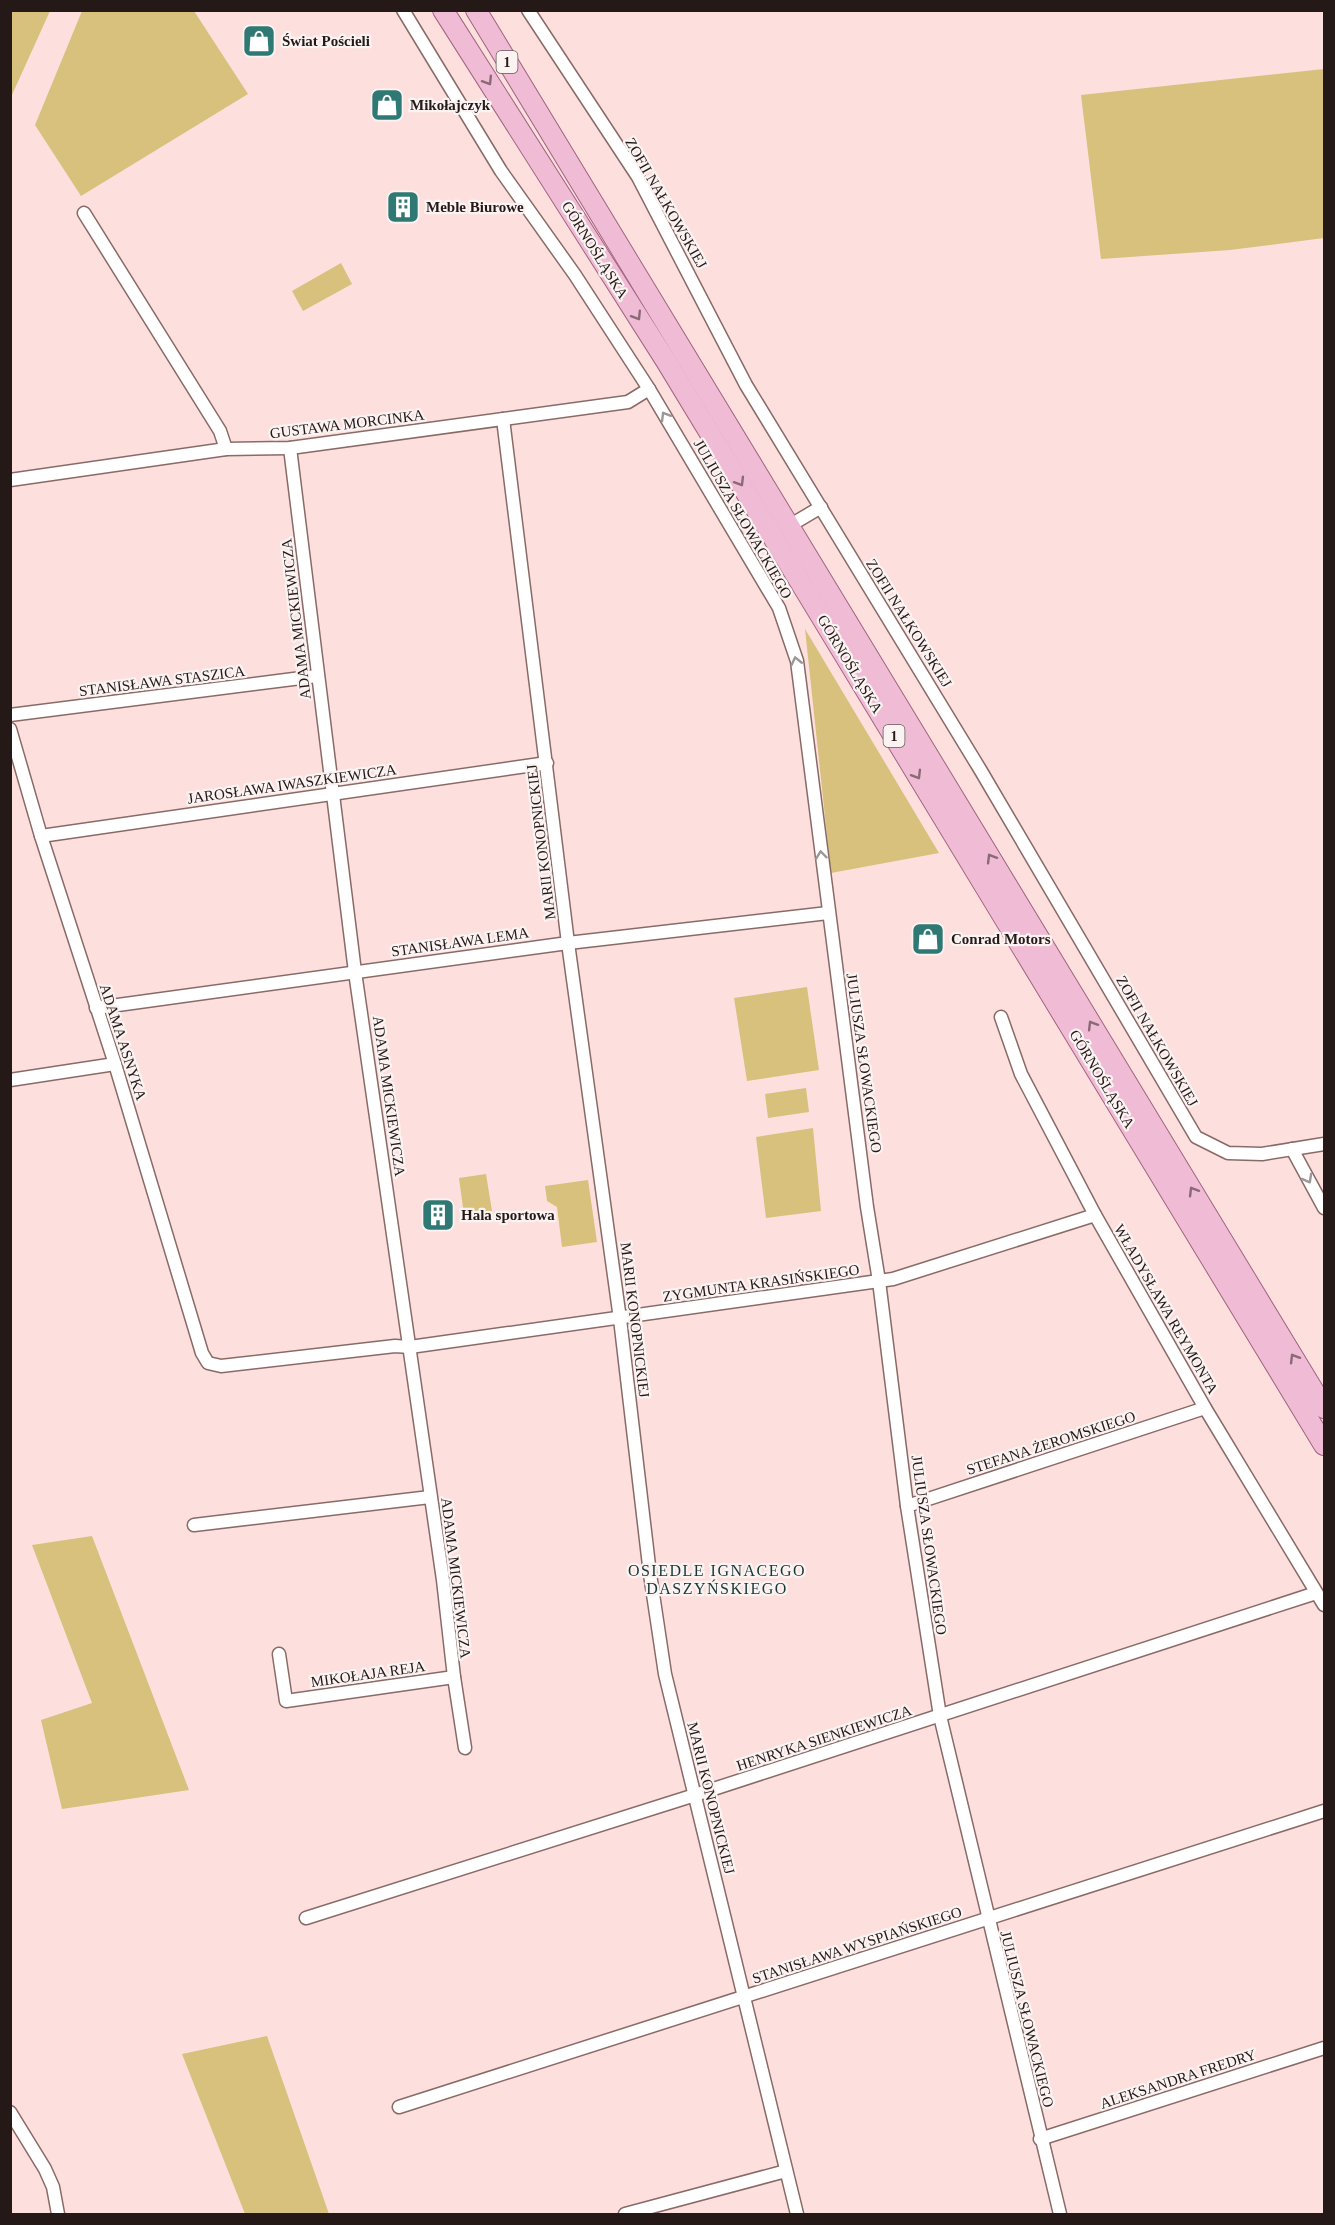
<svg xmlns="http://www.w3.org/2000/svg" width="1335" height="2225" font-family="Georgia,serif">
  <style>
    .green { fill: #d8c07d }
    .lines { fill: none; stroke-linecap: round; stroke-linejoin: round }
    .street-casing { stroke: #896a67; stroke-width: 15 }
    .primary-casing { stroke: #a26580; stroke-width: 22 }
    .street { stroke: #fff; stroke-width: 12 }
    .primary { stroke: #f0bbd4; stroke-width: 20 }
    .oneway { stroke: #8a6a76 }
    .oneway2 { stroke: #9d9897 }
    .labels { text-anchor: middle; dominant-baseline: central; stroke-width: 4.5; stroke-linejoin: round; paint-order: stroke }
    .shield { fill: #faf3f2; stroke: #655a59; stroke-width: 1.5 }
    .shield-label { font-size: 14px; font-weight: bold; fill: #251918 }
    .poi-label { font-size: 15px; font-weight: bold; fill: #251918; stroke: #faf3f2; text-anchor: start }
    .street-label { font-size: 15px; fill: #251918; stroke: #faf3f2 }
    .neighbourhood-label { font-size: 16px; letter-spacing: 1.5px; fill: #153735; stroke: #faf3f2 }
  </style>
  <rect width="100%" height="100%" fill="#fde0dd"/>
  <g class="green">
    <polygon points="11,10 50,11 11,97 10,11"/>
    <polygon points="82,11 194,11 248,94 81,196 35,125"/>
    <polygon points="1324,69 1324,238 1230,250 1101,259 1081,95"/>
    <polygon points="341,263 352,284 303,311 292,291"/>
    <polygon points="805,629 939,853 831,873"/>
    <polygon points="807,987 819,1070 747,1081 734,998"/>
    <polygon points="806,1088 809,1112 768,1118 765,1094"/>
    <polygon points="813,1128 821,1211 766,1218 756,1137"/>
    <polygon points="486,1174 492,1211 464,1215 459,1178"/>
    <polygon points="588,1180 597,1242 562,1247 557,1207 547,1201 545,1186"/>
    <polygon points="92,1536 189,1790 62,1809 41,1720 92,1703 32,1545"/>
    <polygon points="267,2036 329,2214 245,2214 182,2054"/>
  </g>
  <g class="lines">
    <defs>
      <g id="street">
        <polyline points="403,10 501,171 575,275 649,389 779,608 797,661 867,1207 879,1281 907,1506 940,1716 1060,2214"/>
        <polyline points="528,10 638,177 746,385 981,771 1196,1137 1228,1153 1262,1154 1324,1144"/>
        <polyline points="84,213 220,431 226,449"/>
        <polyline points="503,419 568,943 620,1319 650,1574 665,1674 797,2214"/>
        <polyline points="290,448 355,972 443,1580 454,1677 465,1748"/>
        <polyline points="10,480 226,449 290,448 628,402 649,389"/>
        <polyline points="789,526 821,507"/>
        <polyline points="10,715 317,676"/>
        <polyline points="10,729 41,836 115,1064 202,1353 208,1363 221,1366 395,1346 410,1347 893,1279 1095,1215"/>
        <polyline points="41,836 547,763"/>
        <polyline points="96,1008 568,943 828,913"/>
        <polyline points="1001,1017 1021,1074 1095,1215 1205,1408 1324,1605"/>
        <polyline points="10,1080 115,1064"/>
        <polyline points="1292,1149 1324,1208"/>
        <polyline points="907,1506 1205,1408"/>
        <polyline points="194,1525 430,1497"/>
        <polyline points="279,1654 286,1701 454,1677"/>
        <polyline points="306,1918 695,1795 1316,1593"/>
        <polyline points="399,2107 1324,1811"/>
        <polyline points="10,2112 45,2169 53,2187 58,2214"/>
        <polyline points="1040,2139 1324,2048"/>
        <polyline points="625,2214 786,2171"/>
      </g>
      <g id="primary">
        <polyline points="443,10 666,361 1324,1445"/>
        <polyline points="476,10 1324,1408"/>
      </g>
    </defs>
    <use href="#street" class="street-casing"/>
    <use href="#primary" class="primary-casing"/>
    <use href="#street" class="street"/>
    <use href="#primary" class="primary"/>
  </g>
  <defs><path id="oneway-chevron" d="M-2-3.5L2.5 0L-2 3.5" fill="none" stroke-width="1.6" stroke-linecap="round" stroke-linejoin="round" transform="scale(1.5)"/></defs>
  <g class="oneway">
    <use href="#oneway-chevron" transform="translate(488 81) rotate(58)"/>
    <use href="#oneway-chevron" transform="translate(637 316) rotate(58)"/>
    <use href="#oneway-chevron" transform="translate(740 482) rotate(59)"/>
    <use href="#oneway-chevron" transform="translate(917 775) rotate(59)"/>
    <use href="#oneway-chevron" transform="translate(991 858) rotate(-121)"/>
    <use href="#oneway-chevron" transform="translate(1092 1025) rotate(-121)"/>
    <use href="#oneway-chevron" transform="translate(1193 1191) rotate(-121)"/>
    <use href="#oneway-chevron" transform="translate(1294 1358) rotate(-121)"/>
  </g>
  <g class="oneway2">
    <use href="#oneway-chevron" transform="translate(665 416) rotate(-121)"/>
    <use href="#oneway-chevron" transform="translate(796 661) rotate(-103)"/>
    <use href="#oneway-chevron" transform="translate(821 855) rotate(-97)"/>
    <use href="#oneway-chevron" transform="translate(1308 1179) rotate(61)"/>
  </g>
  <defs>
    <symbol id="shop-square" viewBox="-11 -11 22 22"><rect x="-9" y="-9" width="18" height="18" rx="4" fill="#2f7874" stroke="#faf3f2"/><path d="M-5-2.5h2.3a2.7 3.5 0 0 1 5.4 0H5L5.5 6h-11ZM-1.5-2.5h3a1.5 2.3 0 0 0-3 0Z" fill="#fff"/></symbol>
    <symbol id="building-square" viewBox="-11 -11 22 22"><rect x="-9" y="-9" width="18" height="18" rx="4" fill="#2f7874" stroke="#faf3f2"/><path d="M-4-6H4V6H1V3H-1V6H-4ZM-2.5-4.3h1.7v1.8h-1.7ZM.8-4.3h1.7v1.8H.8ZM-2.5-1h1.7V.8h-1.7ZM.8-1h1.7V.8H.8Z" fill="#fff"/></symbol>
  </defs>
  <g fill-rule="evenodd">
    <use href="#shop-square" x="240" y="22" width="38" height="38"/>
    <use href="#shop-square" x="368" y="86" width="38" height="38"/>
    <use href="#building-square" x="384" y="188" width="38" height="38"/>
    <use href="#shop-square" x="909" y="920" width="38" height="38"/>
    <use href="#building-square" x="419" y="1196" width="38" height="38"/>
  </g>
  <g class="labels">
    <g class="shield">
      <rect x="496.5" y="51" width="21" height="22" rx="4.5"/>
      <rect x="883.5" y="725" width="21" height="22" rx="4.5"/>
    </g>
    <g class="shield-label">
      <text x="507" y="62">1</text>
      <text x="894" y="736">1</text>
    </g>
    <g class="poi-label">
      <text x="282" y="41">Świat Pościeli</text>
      <text x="410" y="105">Mikołajczyk</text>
      <text x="426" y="207">Meble Biurowe</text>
      <text x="951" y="939">Conrad Motors</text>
      <text x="461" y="1215">Hala sportowa</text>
    </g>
    <g class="street-label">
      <text transform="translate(666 203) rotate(60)">ZOFII NAŁKOWSKIEJ</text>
      <text transform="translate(595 250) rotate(58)">GÓRNOŚLĄSKA</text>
      <text transform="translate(347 424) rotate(-7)">GUSTAWA MORCINKA</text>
      <text transform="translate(743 519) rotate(60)">JULIUSZA SŁOWACKIEGO</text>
      <text transform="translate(296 619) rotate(-97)">ADAMA MICKIEWICZA</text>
      <text transform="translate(909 623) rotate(58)">ZOFII NAŁKOWSKIEJ</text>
      <text transform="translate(850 664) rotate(59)">GÓRNOŚLĄSKA</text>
      <text transform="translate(162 681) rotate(-7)">STANISŁAWA STASZICA</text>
      <text transform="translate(292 784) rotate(-8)">JAROSŁAWA IWASZKIEWICZA</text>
      <text transform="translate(541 842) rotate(-97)">MARII KONOPNICKIEJ</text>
      <text transform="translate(460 942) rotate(-8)">STANISŁAWA LEMA</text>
      <text transform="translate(1157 1041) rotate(60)">ZOFII NAŁKOWSKIEJ</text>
      <text transform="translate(123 1042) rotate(72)">ADAMA ASNYKA</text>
      <text transform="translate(864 1063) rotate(82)">JULIUSZA SŁOWACKIEGO</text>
      <text transform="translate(1102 1079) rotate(59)">GÓRNOŚLĄSKA</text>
      <text transform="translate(389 1096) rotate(82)">ADAMA MICKIEWICZA</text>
      <text transform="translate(761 1283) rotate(-8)">ZYGMUNTA KRASIŃSKIEGO</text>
      <text transform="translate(1166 1309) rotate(60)">WŁADYSŁAWA REYMONTA</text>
      <text transform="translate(635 1320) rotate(83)">MARII KONOPNICKIEJ</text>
      <text transform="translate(1051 1443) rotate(-18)">STEFANA ŻEROMSKIEGO</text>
      <text transform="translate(929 1545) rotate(82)">JULIUSZA SŁOWACKIEGO</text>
      <text transform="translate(456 1578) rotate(83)">ADAMA MICKIEWICZA</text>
      <text transform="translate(368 1674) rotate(-8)">MIKOŁAJA REJA</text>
      <text transform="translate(824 1738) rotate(-18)">HENRYKA SIENKIEWICZA</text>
      <text transform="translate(711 1798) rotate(76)">MARII KONOPNICKIEJ</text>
      <text transform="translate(857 1945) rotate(-18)">STANISŁAWA WYSPIAŃSKIEGO</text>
      <text transform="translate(1027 2019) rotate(76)">JULIUSZA SŁOWACKIEGO</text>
      <text transform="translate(1178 2079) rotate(-18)">ALEKSANDRA FREDRY</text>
    </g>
    <g class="neighbourhood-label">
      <text x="717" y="1570">OSIEDLE IGNACEGO<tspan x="717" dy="18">DASZYŃSKIEGO</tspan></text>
    </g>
  </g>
  <rect width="1335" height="2225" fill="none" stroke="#251918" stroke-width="24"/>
</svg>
